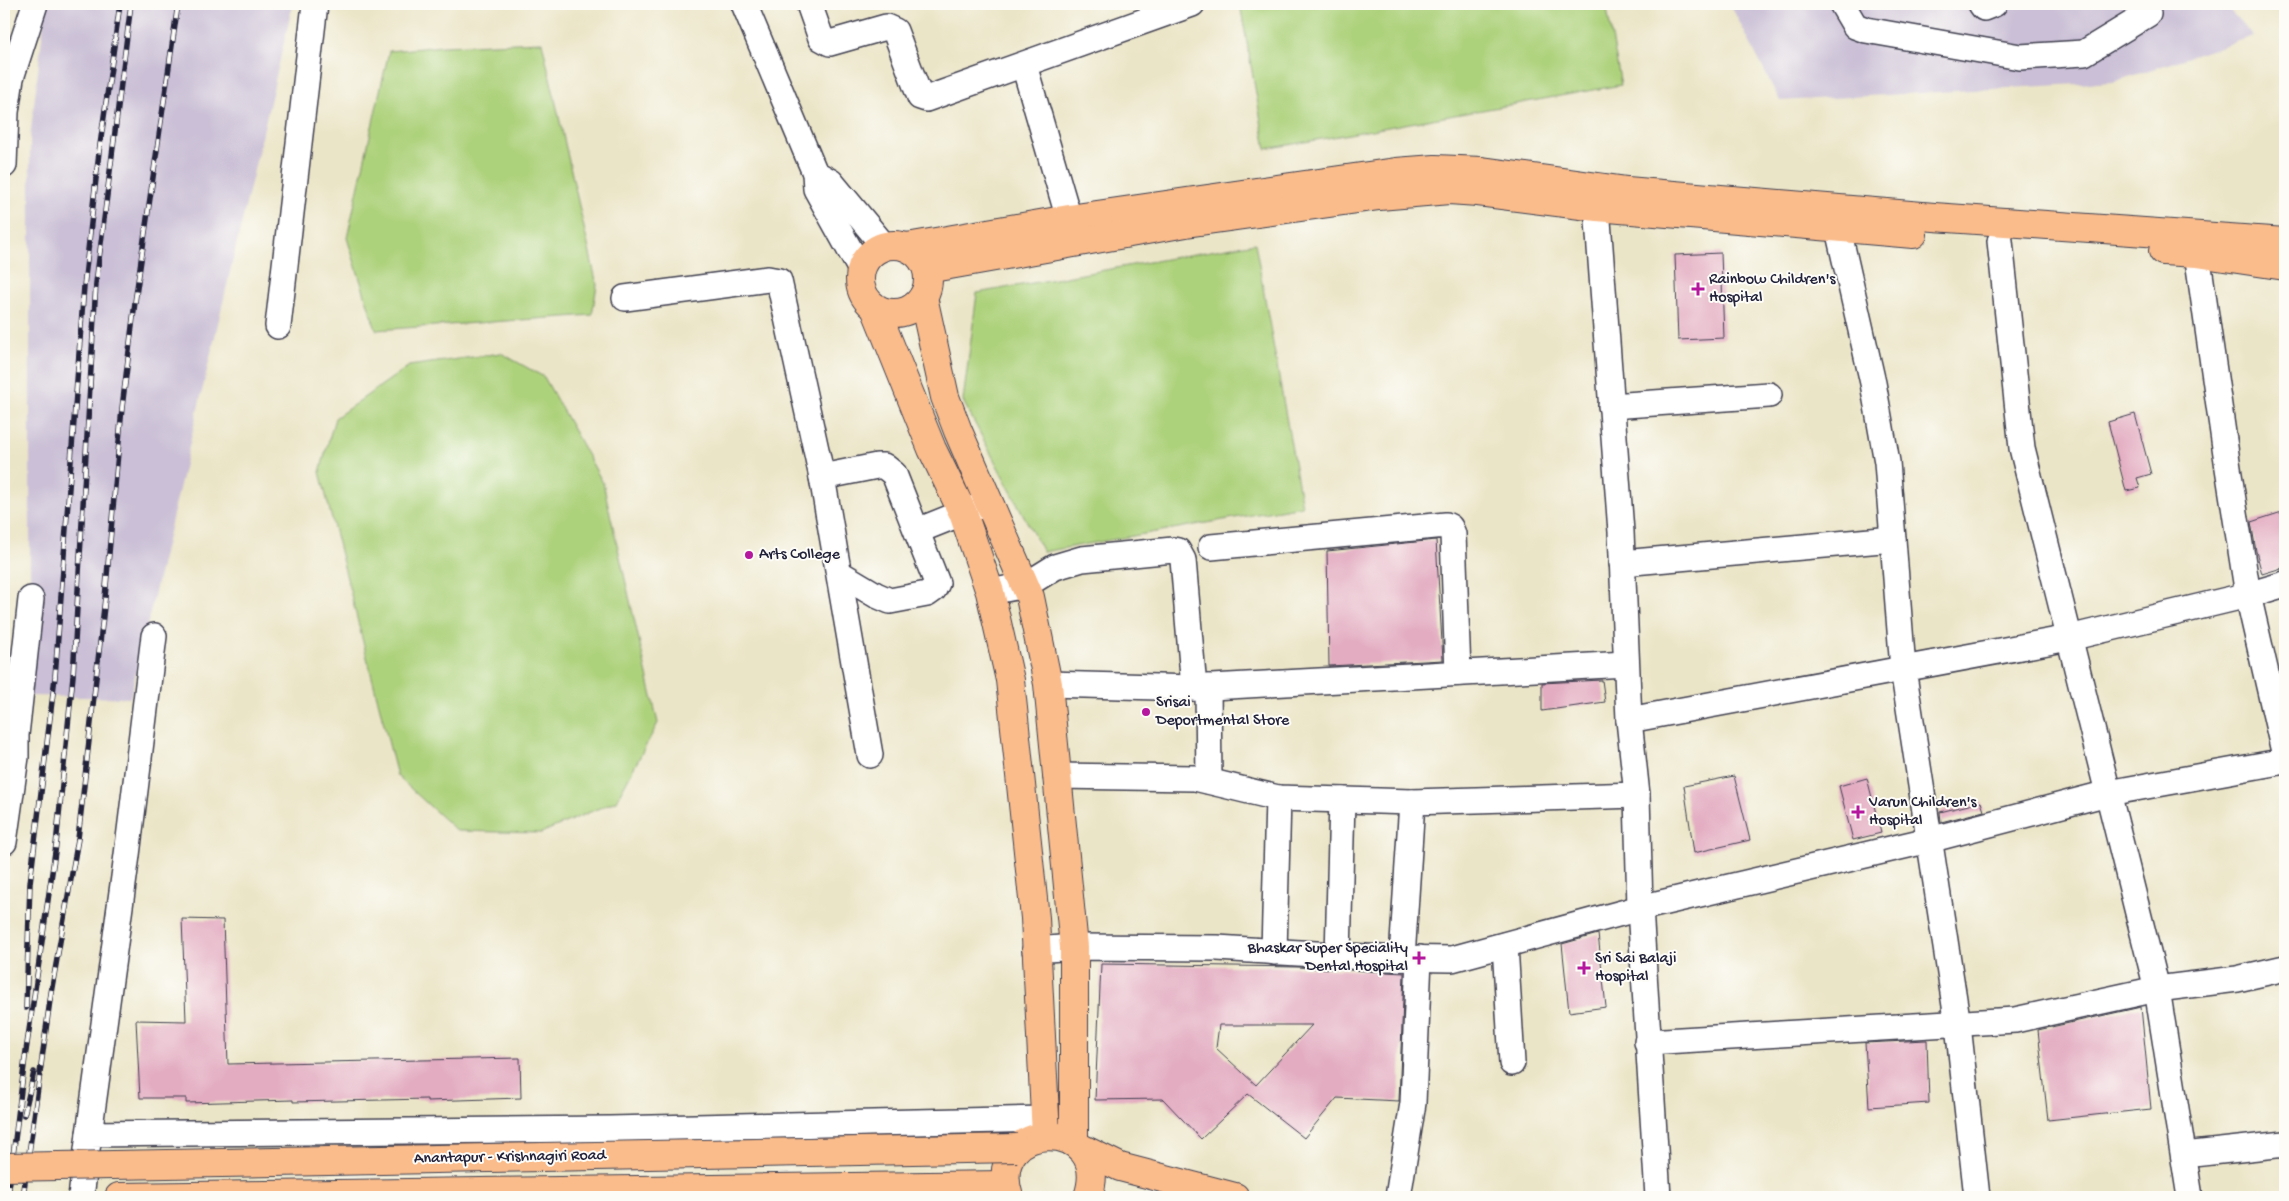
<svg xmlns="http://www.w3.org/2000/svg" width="2289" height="1201" font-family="'Gochi Hand',sans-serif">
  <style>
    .industrial { fill: #cabfd6 }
    .green { fill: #add27b; stroke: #687a5b }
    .building { fill: #e3acc1; fill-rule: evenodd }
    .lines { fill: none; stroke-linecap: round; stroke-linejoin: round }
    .minor-casing { stroke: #403f50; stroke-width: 28 }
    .major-casing { stroke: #403f50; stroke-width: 30 }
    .highway-casing { stroke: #403f50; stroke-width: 30 }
    .minor { stroke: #fff; stroke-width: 25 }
    .major { stroke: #fabc8b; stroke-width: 28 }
    .highway { stroke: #fabc8b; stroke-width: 28 }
    .rail-casing { stroke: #22223b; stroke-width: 5.5 }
    .rail { stroke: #fdfcf7; stroke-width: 4; stroke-dasharray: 11; stroke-linecap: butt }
    .highway-bridge-casing { stroke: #403f50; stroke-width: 30; stroke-linecap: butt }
    .highway-bridge { stroke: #fabc8b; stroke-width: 28 }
    .poi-dot { fill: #b5179e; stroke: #fdfcf7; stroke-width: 2 }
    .labels { text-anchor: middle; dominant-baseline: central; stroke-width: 4; stroke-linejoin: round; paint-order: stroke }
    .poi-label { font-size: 16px; fill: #22223b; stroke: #fdfcf7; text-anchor: start }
    .street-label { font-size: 16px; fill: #22223b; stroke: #fdfcf7 }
  </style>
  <rect width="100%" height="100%" fill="#fdfcf7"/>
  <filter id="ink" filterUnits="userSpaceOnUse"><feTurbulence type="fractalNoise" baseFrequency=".02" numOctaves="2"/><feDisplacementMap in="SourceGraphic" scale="10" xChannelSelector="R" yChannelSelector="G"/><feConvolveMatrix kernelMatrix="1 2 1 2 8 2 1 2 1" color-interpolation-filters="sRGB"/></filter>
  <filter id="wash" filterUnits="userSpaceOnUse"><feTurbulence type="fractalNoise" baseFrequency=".0096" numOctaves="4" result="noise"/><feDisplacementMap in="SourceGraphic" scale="20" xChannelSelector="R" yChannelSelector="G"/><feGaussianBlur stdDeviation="1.12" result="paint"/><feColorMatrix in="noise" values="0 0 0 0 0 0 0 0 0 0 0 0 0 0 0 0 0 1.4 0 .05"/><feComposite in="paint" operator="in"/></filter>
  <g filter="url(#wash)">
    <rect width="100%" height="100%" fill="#ebe5c7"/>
    <g class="industrial">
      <polygon points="46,4 293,4 130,698 30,696 30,138"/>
      <polygon points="1730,4 2224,4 2253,36 2113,82 1780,101"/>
    </g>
    <g class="green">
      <polygon points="1240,4 1606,4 1621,85 1266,149"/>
      <polygon points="542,42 597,285 592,315 376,330 347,238 389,51 444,46"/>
      <polygon points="1255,243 1302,506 1043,552 963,401 977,293"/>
      <polygon points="501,353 544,377 603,483 658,723 616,801 541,833 457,831 397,776 320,472 335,418 409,366"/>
    </g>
    <g id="blocks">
      <g class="building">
        <polygon points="1721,253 1724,338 1678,340 1675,255"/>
        <polygon points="2135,414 2151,474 2137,478 2140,488 2126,491 2108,422"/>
        <polygon points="2285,511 2285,567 2262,574 2256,551 2251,522"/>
        <polygon points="1436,540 1443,660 1329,666 1327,551"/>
        <polygon points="1602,680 1605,702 1542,711 1542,683"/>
        <polygon points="1734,776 1750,840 1694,853 1684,786"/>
        <polygon points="1867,778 1881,833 1853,840 1839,786"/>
        <polygon points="1981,802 1984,811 1941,822 1940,812"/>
        <polygon points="182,919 223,920 228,1064 520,1058 521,1098 427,1101 427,1099 293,1102 293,1100 186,1103 186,1098 140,1098 136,1020 186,1021"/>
        <polygon points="1598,934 1606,1007 1569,1012 1562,944"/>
        <path d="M1101 964 1298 967 1404 973 1399 1101 1337 1098 1304 1138 1248 1094 1201 1139 1163 1099 1095 1100ZM1219 1025H1312L1256 1085 1216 1048Z"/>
        <polygon points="2141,1007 2151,1109 2048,1120 2038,1030"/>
        <polygon points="1927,1040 1929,1103 1869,1107 1865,1043"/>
      </g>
    </g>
  </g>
  <g filter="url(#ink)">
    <use href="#blocks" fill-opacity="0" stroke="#403f50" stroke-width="1"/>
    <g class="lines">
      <defs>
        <g id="minor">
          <polyline points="744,4 815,173 816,189 861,270"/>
          <polyline points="809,4 821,38 830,43 886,27 895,31 920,97 926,99 1192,4"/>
          <polyline points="1842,4 1855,26 1866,30 2020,57 2084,53 2148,14 2141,4"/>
          <polyline points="1981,4 1984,8 1994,4"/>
          <polyline points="1024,65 1069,219"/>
          <polyline points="4,165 6,112 11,78 35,4"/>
          <polyline points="815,173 831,182 884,246"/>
          <polyline points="1597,187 1597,207 1621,532 1629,720 1637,795 1640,908 1658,1197"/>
          <polyline points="1838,229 1873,383 1887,462 1903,669 1958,1025 1977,1197"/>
          <polyline points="2000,241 2022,448 2157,989 2190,1197"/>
          <polyline points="2197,253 2228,468 2248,595 2285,756"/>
          <polyline points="625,298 768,279 779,281 822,477 870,755"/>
          <polyline points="278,326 315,4"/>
          <polyline points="1611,406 1769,395"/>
          <polyline points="822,477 877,466 884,466 894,474 937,583 934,589 927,594 890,601 876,595 839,573"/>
          <polyline points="917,531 982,505"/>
          <polyline points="1211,547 1446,525 1450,527 1453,534 1458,673"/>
          <polyline points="1622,563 1893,539"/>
          <polyline points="990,592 1026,585 1055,567 1082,559 1173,550 1178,551 1183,560 1194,688"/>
          <polyline points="1048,684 1194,688 1626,664"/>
          <polyline points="1208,687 1209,781"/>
          <polyline points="1629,720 2069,638 2248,595 2285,584"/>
          <polyline points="1056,776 1195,778 1278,798 1412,802 1637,795"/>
          <polyline points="4,842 16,757 16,735 31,599"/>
          <polyline points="1505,945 1512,1063"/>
          <polyline points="1035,950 1074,947 1217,948 1381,958 1452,959 1640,908 1929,840 2108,793 2285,761"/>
          <polyline points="1274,952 1278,798"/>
          <polyline points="1338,956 1342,800"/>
          <polyline points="1402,958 1412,802"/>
          <polyline points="1647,1042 2015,1020 2157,989 2237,979 2285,968"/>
          <polyline points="89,1134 127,855 154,636"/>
          <polyline points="2184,1155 2285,1144"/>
          <polyline points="81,1197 89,1134 610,1129 1045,1119"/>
          <polyline points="1398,1197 1413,1103 1419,958"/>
        </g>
        <polyline id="major" points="1079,1147 1120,1167 1235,1197"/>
        <g id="highway">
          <circle cx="894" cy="279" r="34"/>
          <polyline points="907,247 1069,219 1396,172 1435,169 1482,171 1627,191 1934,217 2285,242"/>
          <polyline points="2163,251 2197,253 2285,266"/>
          <polyline points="927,269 1186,223 1379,196 1449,190 1478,192 1597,207 1913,234"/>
          <polyline points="923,297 945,397 958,431 1030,597 1048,684 1074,947 1074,1142"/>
          <polyline points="875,308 932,449 963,513 990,592 1010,680 1035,918 1046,1135"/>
          <polyline points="119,1197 1005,1185"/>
          <path d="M1009 1197C983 1116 1115 1116 1088 1197"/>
        </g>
      </defs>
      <use href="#minor" class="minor-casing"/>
      <use href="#major" class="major-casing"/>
      <use href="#highway" class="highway-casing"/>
      <use href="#minor" class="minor"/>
      <use href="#major" class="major"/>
      <use href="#highway" class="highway"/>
      <defs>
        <g id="rail">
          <polyline points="26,1008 30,883 55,677 84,286 99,152 120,4"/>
          <polyline points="24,1115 34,1072"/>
          <polyline points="8,1197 25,1058 56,845 73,676 96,283 131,4"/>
          <polyline points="23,1197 51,993 78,839 105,598 122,408 135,302 178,4"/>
        </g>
      </defs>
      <use href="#rail" class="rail-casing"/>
      <use href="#rail" class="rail"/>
      <defs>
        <polyline id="highway-bridge" points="4,1167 1017,1148"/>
      </defs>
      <use href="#highway-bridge" class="highway-bridge-casing"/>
      <use href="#highway-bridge" class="highway-bridge"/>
    </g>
  </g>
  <g class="poi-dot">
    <path d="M1695.5 281.5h5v5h5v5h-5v5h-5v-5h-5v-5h5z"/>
    <circle cx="749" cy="555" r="5"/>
    <circle cx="1146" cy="712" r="5"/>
    <path d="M1855.5 804.5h5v5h5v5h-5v5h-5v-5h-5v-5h5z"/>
    <path d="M1416.5 950.5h5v5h5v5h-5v5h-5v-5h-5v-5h5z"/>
    <path d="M1581.5 960.5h5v5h5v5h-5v5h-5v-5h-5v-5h5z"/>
  </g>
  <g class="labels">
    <g class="poi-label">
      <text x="1709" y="280">Rainbow Children's<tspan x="1709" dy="18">Hospital</tspan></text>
      <text x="759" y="555">Arts College</text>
      <text x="1156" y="703">Srisai<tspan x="1156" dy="18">Deportmental Store</tspan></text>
      <text x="1869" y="803">Varun Children's<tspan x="1869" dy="18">Hospital</tspan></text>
      <text x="1408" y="949" text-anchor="end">Bhaskar Super Speciality<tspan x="1408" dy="18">Dental Hospital</tspan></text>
      <text x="1595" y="959">Sri Sai Balaji<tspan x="1595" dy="18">Hospital</tspan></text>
    </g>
    <g class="street-label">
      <text transform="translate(510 1158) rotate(-1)">Anantapur - Krishnagiri Road</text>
    </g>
  </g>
  <rect width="2289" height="1201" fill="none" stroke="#fdfcf7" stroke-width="20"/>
</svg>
